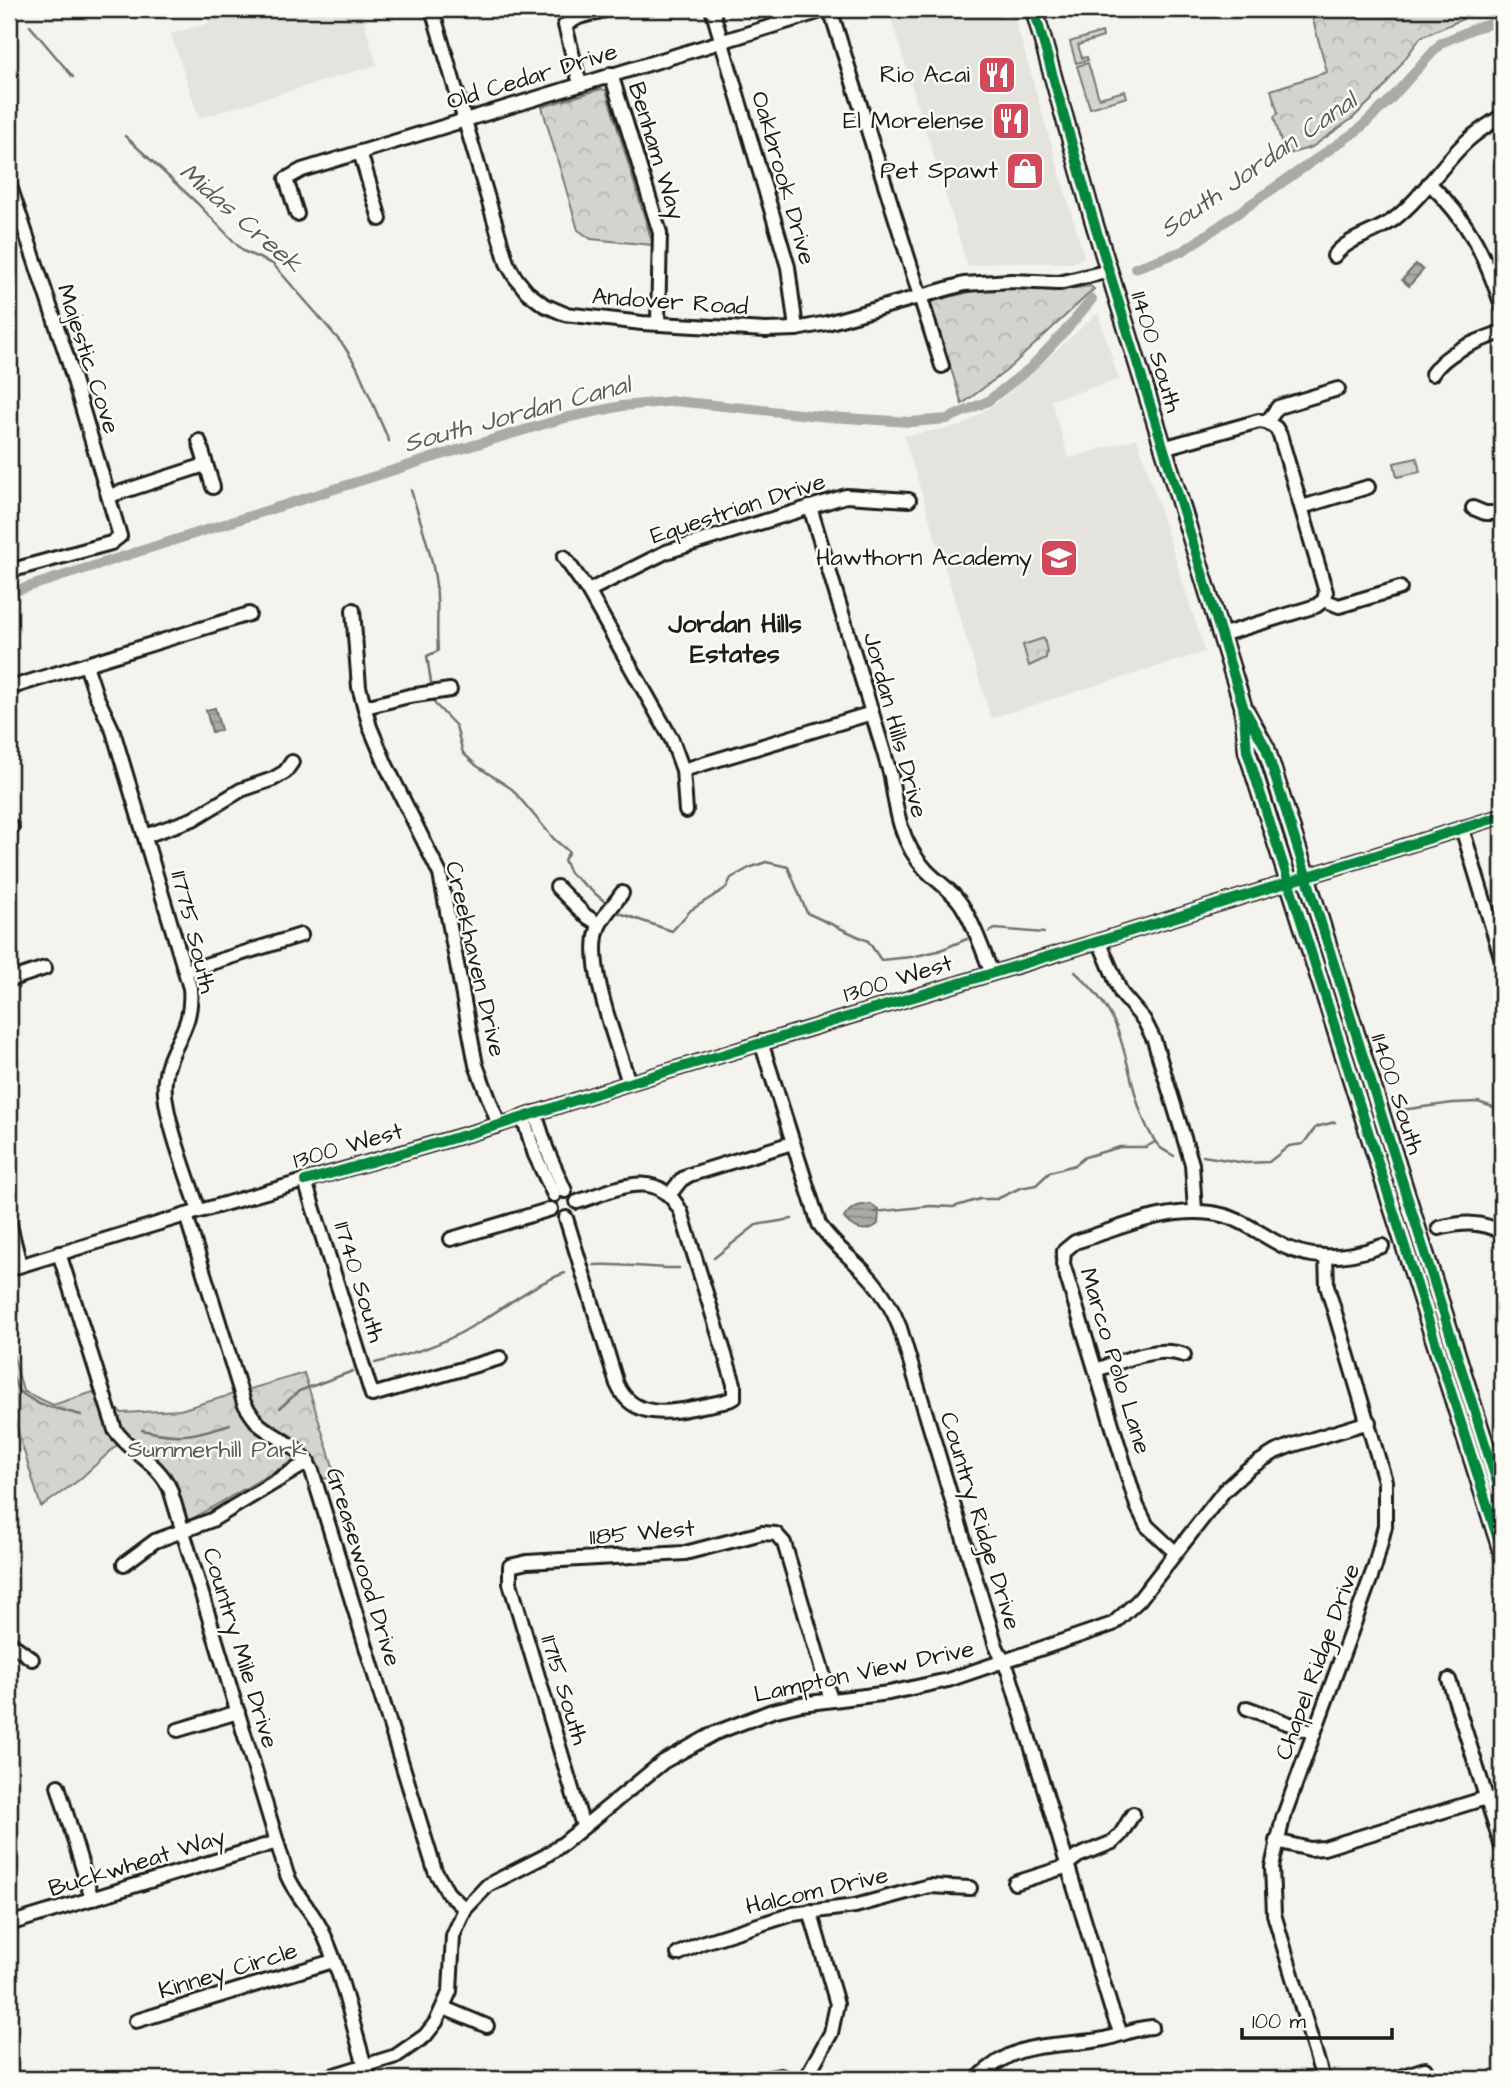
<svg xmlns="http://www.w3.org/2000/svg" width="1511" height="2088" font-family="'Architects Daughter',sans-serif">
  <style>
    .built { fill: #e4e3de }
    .green { fill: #d4d3cf; stroke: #787876; stroke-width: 2 }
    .park { fill: url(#park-crowns); stroke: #787876; stroke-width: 2 }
    .water { fill: url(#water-rules); stroke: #72716f; stroke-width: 2 }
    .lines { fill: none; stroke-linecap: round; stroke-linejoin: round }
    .stream { stroke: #72716f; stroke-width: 2.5 }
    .canal { stroke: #abaaa6; stroke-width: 10 }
    .minor-casing { stroke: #1c1c1c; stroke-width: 18 }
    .major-casing { stroke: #1c1c1c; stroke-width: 21 }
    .minor { stroke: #fdfcf7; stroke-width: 12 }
    .major { stroke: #fdfcf7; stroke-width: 16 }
    .cycleway-casing { stroke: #fdfcf7; stroke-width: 15 }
    .cycleway { stroke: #00873e; stroke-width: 10 }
    .labels { text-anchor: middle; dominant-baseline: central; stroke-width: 5; stroke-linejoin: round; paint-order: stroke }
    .poi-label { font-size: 24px; fill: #1c1c1c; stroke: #fdfcf7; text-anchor: end }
    .street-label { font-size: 24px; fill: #1c1c1c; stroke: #fdfcf7 }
    .park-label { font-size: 24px; fill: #5c5c5b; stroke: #fdfcf7 }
    .water-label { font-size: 26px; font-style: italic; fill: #5c5c5a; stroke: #fdfcf7 }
    .neighbourhood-label { font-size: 26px; font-weight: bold; fill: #1c1c1c; stroke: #fdfcf7 }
  </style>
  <defs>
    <pattern id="park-crowns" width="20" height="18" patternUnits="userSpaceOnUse" patternTransform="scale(1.75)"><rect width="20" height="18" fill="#d4d3cf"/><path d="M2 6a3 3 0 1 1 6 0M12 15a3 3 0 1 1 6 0" fill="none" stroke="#b5b5b1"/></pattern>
    <pattern id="water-rules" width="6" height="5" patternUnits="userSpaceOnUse" patternTransform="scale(1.75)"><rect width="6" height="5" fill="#abaaa6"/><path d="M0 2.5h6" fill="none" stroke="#8a8a86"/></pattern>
  </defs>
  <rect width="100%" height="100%" fill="#f4f3ee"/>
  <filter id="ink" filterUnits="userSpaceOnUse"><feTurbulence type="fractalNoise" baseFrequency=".0143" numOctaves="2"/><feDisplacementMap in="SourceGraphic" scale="14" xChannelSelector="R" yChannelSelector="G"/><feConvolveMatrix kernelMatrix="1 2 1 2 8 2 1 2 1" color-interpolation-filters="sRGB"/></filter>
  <g filter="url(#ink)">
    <g class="built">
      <polygon points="205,9 360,9 377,65 199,118 171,34 209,23"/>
      <polygon points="888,9 1012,9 1084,257 1072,263 996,262 968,267"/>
      <polygon points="1098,313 1119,380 1051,400 1069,458 1137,438 1205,652 991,718 904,436 961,426 999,401"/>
    </g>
    <g class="green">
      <polygon points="1102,32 1103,37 1078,45 1082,58 1087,57 1088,60 1076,63 1070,42"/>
      <polygon points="1088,63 1099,98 1125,91 1127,97 1090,108 1077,66"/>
      <polygon points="1417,458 1420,472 1397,477 1394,463"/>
    </g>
    <g class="park">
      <polygon points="1310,9 1460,9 1463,19 1421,37 1382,90 1353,118 1312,147 1285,155 1274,117 1278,113 1271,90 1327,72"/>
      <polygon points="601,89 606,90 653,245 591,239 578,230 542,107"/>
      <polygon points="1090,286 1094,289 1006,371 962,404 931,305 932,301 987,288 1062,290"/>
      <polygon points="1044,638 1047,652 1046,658 1029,666 1023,645"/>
      <polygon points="9,1338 23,1391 53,1405 93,1392 122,1413 180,1410 304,1373 336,1476 324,1479 293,1461 188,1521 176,1481 148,1453 117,1445 79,1480 41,1507 15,1422 9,1420"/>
    </g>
    <g class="water">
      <polygon points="1416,264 1423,270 1409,286 1402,280"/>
      <polygon points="215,708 221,730 212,732 206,710"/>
      <path d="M871 1204 879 1211 878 1224C866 1234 853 1229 844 1218 850 1206 859 1205 871 1204Z"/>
    </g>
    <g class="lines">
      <g class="stream">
        <polyline points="30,26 73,77"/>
        <polyline points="125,136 198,204 243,251 273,264 316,313 344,346 357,367 389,441"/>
        <path d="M411 490C420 521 432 553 436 585 439 607 436 629 438 651L427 656 432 689"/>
        <polyline points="433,696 435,704 456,726 463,753 477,766 512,789 554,839 569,852 564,860 570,873 609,905"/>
        <polyline points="614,909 619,913 672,931 691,910 726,888 731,878 749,868 766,862 788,867 807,913 868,941 881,960 911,957 938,951 967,939"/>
        <polyline points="989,932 995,929 1044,933"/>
        <path d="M1075 972C1092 987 1106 1004 1115 1024 1131 1061 1133 1112 1157 1144 1161 1150 1168 1152 1174 1156"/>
        <polyline points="1401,1110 1453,1103 1478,1102 1502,1110"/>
        <polyline points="1203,1156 1245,1163 1269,1162 1289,1146 1303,1144 1316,1127 1335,1122"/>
        <polyline points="875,1212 931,1206 953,1207 980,1199 997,1199 1020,1188 1036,1185 1050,1172 1075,1165 1085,1157 1120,1147 1146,1147 1155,1142"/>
        <polyline points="714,1258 756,1225 792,1219"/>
        <path d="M594 1265C623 1263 650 1269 679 1268"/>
        <path d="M375 1363C410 1354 440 1346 471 1327 503 1309 531 1285 565 1273"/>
        <polyline points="9,1365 18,1391 39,1404 81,1415"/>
        <polyline points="280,1408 299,1391 353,1371"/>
        <path d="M142 1430C180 1439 193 1436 230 1424"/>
      </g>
      <g class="canal">
        <polyline points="1135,268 1183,251 1358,130 1389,101 1441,43 1475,28 1502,21"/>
        <polyline points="9,593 441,455 565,418 622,406 675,401 829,417 911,422 947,419 988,401 1030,368 1067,329 1092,299"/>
      </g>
      <defs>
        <g id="minor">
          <polyline points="432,9 507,263 515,277 527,292 544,305 565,314 642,323 766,330 796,329 827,323 964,284 1011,281 1059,283 1109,271"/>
          <polyline points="712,9 788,267 796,329"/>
          <polyline points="830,9 942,366"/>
          <polyline points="611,74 660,233 658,323"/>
          <polyline points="580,84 565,25 579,17 608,9"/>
          <polyline points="360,152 380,219"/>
          <polyline points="9,183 68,360 120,536 111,543 9,571"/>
          <path d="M1429 183C1469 221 1485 255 1502 306"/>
          <polyline points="297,214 286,179 302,170 828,9"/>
          <path d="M1334 256C1349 237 1374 234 1393 220 1422 198 1441 165 1467 141 1478 131 1490 124 1502 116"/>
          <path d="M1432 374C1447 351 1477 341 1502 332"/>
          <polyline points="1267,422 1278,407 1338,389"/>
          <polyline points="199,441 213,487"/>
          <polyline points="1163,448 1259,421 1267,422"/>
          <polyline points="109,496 205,465"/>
          <path d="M810 507 891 776C896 811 901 844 926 870 937 882 952 890 961 904 975 925 982 950 992 973"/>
          <polyline points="1302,507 1368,487"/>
          <polyline points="1473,508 1485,513 1502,513"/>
          <polyline points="564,557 588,591 672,740 683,770 686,811"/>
          <polyline points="588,591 666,552 846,496 909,500"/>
          <polyline points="1324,600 1339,606 1400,588"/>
          <polyline points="353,610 359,687 370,727 386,765 440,874 476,1065 499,1125"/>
          <polyline points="1221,635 1316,606 1324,600 1326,592 1280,435 1276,428 1267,422"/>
          <path d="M86 665 96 695 113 731 190 988C194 1031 169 1044 165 1080 161 1110 189 1180 199 1211"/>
          <polyline points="9,688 249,614"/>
          <polyline points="365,707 409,696 450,690"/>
          <polyline points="683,770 872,713"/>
          <polyline points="9,828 12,827"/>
          <polyline points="1462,828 1502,960"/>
          <polyline points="145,836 193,819 241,790 273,779 285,772 292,762"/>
          <polyline points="557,887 586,916 599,924"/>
          <path d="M622 893C616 902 604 915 600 924 582 958 618 1046 629 1083"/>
          <polyline points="1099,941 1121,993 1144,1020 1154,1040 1192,1164 1195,1211"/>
          <polyline points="186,971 301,935"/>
          <polyline points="9,980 45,968"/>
          <path d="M761 1042 819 1224C836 1249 854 1259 872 1280 885 1295 893 1310 900 1328L996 1646 1009 1673 1111 2008 1121 2034"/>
          <polyline points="535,1113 547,1150 565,1191"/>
          <polyline points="523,1117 535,1155 554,1195"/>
          <polyline points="305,1181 372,1395 500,1358"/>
          <polyline points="670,1194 681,1180 689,1175 792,1143"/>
          <path d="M186 1215 244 1403C249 1411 254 1420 261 1426 282 1442 300 1445 312 1471L435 1871 448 1893 465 1909"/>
          <path d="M566 1218 617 1384C636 1428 686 1408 723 1402L734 1398V1384L681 1212C657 1165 615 1190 577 1202"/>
          <polyline points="9,1221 20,1265"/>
          <path d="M1439 1228C1463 1222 1480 1221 1502 1232"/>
          <polyline points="451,1239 551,1209"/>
          <path d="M59 1253 115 1430C132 1454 157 1461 170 1489L287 1875C296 1897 315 1913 324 1935 342 1975 352 2023 365 2066"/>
          <polyline points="9,1269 186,1215 499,1125 629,1083 1099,941 1502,816"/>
          <path d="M1096 1370C1124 1361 1156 1345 1184 1355"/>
          <path d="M1175 1552 1147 1526 1137 1506 1063 1264 1064 1251 1075 1242C1118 1229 1164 1207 1211 1213 1236 1216 1253 1229 1274 1241 1309 1262 1345 1259 1382 1246"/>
          <polyline points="124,1564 155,1541 212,1520 308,1462"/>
          <polyline points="9,1642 32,1659"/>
          <polyline points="1449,1680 1502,1847"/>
          <polyline points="1247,1708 1314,1733"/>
          <polyline points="178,1730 238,1712"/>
          <polyline points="58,1786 92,1899"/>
          <polyline points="583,1826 510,1583 510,1566 527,1562 685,1553 762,1533 776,1534 784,1543 831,1700"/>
          <polyline points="1276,1841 1310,1849 1324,1848 1486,1798"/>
          <polyline points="1015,1883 1062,1868 1078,1856 1113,1842 1121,1834 1133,1814"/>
          <polyline points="9,1924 277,1842"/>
          <polyline points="678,1954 701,1943 793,1914 855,1906 929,1886 970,1888"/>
          <polyline points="444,2008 487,2026"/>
          <polyline points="136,2021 333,1961"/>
          <polyline points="321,2079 396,2056 425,2036 436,2022 450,1991 453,1936 465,1909 488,1885 545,1856 564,1843 663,1762 715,1733 772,1711 801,1704 889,1693 948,1680 1113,1624 1139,1600 1224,1491 1248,1469 1275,1452 1290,1446 1369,1422"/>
          <polyline points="763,2079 780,2076 791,2079"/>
          <polyline points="805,2079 831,2033 837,2004 810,1911"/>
          <path d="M977 2079C1017 2039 1049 2048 1099 2040 1118 2037 1133 2028 1152 2027"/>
          <polyline points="1323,2079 1274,1914 1272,1867 1283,1818 1375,1566 1385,1526 1385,1481 1327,1286 1326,1257"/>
          <polyline points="1393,2079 1425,2069"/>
        </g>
        <g id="major">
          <polyline points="1034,9 1093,219 1243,706 1247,751 1502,1552"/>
          <polyline points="1246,712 1266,748 1502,1498"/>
        </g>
      </defs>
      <use href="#minor" class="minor-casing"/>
      <use href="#major" class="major-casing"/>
      <use href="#minor" class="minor"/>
      <use href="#major" class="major"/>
      <defs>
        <g id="cycleway">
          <polyline points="1034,9 1093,219 1243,706 1247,751 1502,1552"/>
          <polyline points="1246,712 1266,748 1502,1498"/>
          <polyline points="305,1181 499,1125 629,1083 1099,941 1502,816"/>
        </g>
      </defs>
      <use href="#cycleway" class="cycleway-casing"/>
      <use href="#cycleway" class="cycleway"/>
    </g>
  </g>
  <defs>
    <symbol id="restaurant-square" viewBox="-11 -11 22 22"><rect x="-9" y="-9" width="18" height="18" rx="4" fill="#d1495b" stroke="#fdfcf7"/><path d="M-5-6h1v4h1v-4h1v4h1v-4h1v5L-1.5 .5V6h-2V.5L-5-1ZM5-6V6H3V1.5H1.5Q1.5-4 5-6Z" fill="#fff"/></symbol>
    <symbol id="shop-square" viewBox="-11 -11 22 22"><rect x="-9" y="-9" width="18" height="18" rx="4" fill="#d1495b" stroke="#fdfcf7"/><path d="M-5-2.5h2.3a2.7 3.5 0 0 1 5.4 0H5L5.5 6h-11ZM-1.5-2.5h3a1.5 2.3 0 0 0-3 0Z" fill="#fff"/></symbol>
    <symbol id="school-square" viewBox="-11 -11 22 22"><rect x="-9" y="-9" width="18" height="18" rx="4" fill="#d1495b" stroke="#fdfcf7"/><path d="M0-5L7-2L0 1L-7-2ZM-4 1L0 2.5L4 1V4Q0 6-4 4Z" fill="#fff"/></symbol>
  </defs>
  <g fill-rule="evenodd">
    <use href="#restaurant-square" x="975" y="53" width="44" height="44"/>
    <use href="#restaurant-square" x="989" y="99" width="44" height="44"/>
    <use href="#shop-square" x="1003" y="149" width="44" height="44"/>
    <use href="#school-square" x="1037" y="536" width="44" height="44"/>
  </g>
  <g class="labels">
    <g class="poi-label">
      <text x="970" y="75">Rio Acai</text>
      <text x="984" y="121">El Morelense</text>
      <text x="998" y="171">Pet Spawt</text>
      <text x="1032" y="558">Hawthorn Academy</text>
    </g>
    <g class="street-label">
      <text transform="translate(532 77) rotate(-17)">Old Cedar Drive</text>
      <text transform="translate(656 151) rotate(73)">Benham Way</text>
      <text transform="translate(783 178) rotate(74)">Oakbrook Drive</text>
      <text transform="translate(670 302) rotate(4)">Andover Road</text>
      <text transform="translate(1156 352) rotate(73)">11400 South</text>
      <text transform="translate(88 359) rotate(72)">Majestic Cove</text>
      <text transform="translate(738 509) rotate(-18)">Equestrian Drive</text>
      <text transform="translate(895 725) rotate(75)">Jordan Hills Drive</text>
      <text transform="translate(193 932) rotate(76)">11775 South</text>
      <text transform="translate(475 959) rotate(77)">Creekhaven Drive</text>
      <text transform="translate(898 979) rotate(-17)">1300 West</text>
      <text transform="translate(1397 1094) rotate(72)">11400 South</text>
      <text transform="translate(348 1146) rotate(-16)">1300 West</text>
      <text transform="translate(359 1282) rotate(73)">11740 South</text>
      <text transform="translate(1115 1361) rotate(73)">Marco Polo Lane</text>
      <text transform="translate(980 1521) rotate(73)">Country Ridge Drive</text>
      <text transform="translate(642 1533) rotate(-5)">1185 West</text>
      <text transform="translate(363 1567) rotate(73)">Greasewood Drive</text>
      <text transform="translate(240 1648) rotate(73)">Country Mile Drive</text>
      <text transform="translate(1318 1662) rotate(-70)">Chapel Ridge Drive</text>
      <text transform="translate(864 1672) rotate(-12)">Lampton View Drive</text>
      <text transform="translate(564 1690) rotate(73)">11715 South</text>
      <text transform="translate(137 1863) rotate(-17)">Buckwheat Way</text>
      <text transform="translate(817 1891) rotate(-13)">Halcom Drive</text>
      <text transform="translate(228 1971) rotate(-17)">Kinney Circle</text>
    </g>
    <g class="park-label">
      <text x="217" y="1450">Summerhill Park</text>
    </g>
    <g class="water-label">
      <text transform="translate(1258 165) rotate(-35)">South Jordan Canal</text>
      <text transform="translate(241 218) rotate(41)">Midas Creek</text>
      <text transform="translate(517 414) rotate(-15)">South Jordan Canal</text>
    </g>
    <g class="neighbourhood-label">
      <text x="735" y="624">Jordan Hills<tspan x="735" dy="30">Estates</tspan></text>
    </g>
  </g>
  <rect width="1511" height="2088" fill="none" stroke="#fdfcf7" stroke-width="35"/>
  <rect x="18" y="18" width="1476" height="2053" fill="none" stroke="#1c1c1c" stroke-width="2.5" filter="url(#ink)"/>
  <path d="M1242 2028v10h150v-10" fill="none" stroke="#1c1c1c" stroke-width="3.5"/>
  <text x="1252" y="2028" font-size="21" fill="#1c1c1c" stroke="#fdfcf7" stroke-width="5" paint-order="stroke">100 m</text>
</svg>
